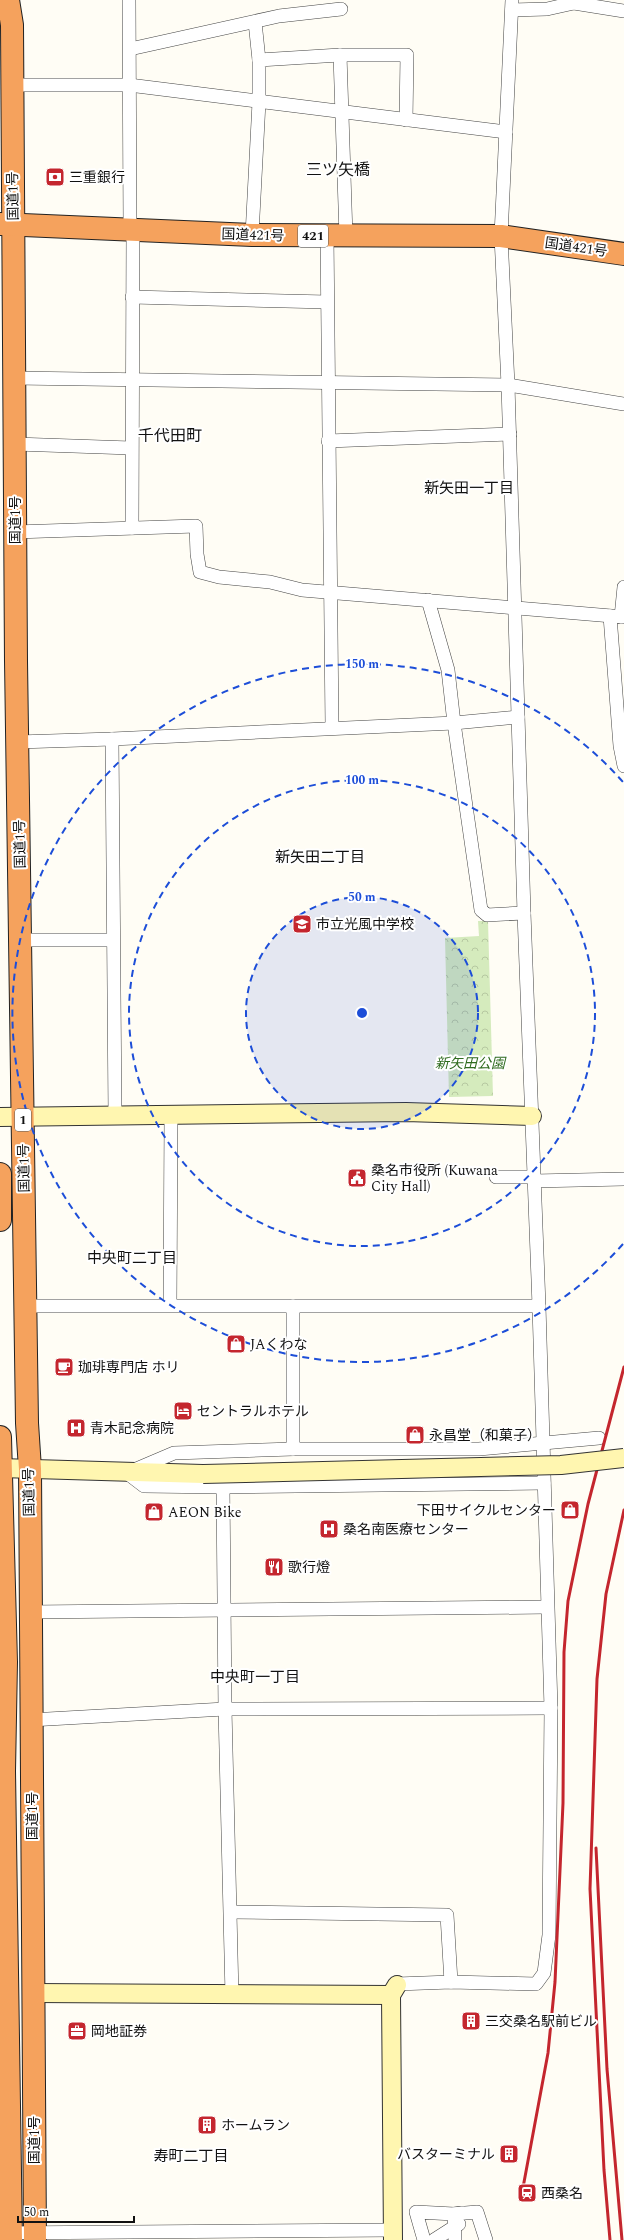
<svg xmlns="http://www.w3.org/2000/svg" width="624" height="2240" font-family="Spectral,'Noto Sans JP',serif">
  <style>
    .park { fill: url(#park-crowns) }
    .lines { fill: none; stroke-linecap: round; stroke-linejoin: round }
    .street-casing { stroke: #444; stroke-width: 14 }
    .secondary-casing { stroke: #333; stroke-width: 20 }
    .highway-casing { stroke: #222; stroke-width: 24 }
    .street { stroke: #fff; stroke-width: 13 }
    .secondary { stroke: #fff6b0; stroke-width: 18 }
    .highway { stroke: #f5a25d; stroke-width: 22 }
    .rail { stroke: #c4262e; stroke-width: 3 }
    .secondary-bridge-casing { stroke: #333; stroke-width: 20; stroke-linecap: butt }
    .secondary-bridge { stroke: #fff6b0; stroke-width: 18 }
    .ring { fill: none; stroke: #1d4ed8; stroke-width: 2; stroke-dasharray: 7 5 }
    .labels { text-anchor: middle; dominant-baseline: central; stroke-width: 4; stroke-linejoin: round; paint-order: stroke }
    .shield { fill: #fff; stroke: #585858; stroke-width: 1 }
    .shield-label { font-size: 13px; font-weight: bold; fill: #111 }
    .poi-label { font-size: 14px; fill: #111; stroke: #fff; text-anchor: start }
    .street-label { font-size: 14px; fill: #111; stroke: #fff }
    .park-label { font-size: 14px; font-style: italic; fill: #2f6b1f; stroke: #fff }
    .neighbourhood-label { font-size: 15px; fill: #111; stroke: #fff }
    .quarter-label { font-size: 16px; fill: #111; stroke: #fff }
    .centre { fill: #1d4ed8; stroke: #fff; stroke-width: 2 }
    .ring-label { font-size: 12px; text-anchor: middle; font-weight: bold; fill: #1d4ed8; stroke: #fff; stroke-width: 4; stroke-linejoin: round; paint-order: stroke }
  </style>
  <defs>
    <pattern id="park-crowns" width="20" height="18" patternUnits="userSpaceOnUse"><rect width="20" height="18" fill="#d5ebbd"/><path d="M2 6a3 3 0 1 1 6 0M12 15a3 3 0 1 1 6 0" fill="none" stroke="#b6c8a1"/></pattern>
  </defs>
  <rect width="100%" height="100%" fill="#fffdf5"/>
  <polygon class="park" points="478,921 488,921 493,1096 449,1097 445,938 479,936"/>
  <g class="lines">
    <defs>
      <g id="street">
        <polyline points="129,0 130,230"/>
        <polyline points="512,0 501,236 508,385 524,913 539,1306"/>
        <polyline points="574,3 624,11"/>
        <polyline points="512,10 547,9 574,3 574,0"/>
        <polyline points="255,22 259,60"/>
        <polyline points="130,49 279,16 341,9"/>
        <polyline points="340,55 346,236"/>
        <polyline points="12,85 129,85 506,132"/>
        <polyline points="252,235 259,102 259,60 340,55 407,55 406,120"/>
        <polyline points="327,236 332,727"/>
        <polyline points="132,297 327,302"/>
        <polyline points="15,378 508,385 624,404"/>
        <polyline points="328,441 510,434"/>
        <polyline points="15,444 131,448"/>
        <polyline points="132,528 133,230"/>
        <polyline points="15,532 196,526 197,554 200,572 219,577 270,582 302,590 624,617"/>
        <polyline points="428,600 448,670 454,723 481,910 487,915 524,913"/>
        <polyline points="610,616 620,746 624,766"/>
        <polyline points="621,617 624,587"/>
        <polyline points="18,742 112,739"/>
        <polyline points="21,940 113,940"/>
        <polyline points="115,1116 112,739 454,723 518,717"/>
        <polyline points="496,1177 534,1177"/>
        <polyline points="534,1181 624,1179"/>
        <polyline points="170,1305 171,1116"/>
        <polyline points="25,1306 539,1306 551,1708 549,1935 544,1973 536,1984 451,1982 397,1984"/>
        <polyline points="293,1449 293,1306"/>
        <polyline points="544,1483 223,1487 144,1486 127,1473 174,1453 293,1449 479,1449 599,1438"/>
        <polyline points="223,1487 225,1709 232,1995"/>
        <polyline points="30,1612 547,1607"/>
        <polyline points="30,1720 225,1709 551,1708"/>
        <polyline points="231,1912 447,1915 451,1982"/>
        <polyline points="4,2233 393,2230"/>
        <polyline points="424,2240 416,2212 454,2214 477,2212 486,2240"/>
        <polyline points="434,2240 459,2224"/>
        <polyline points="455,2240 454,2214 462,2213"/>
      </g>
      <g id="secondary">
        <polyline points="0,1117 406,1112 532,1116"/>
        <polyline points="0,1468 203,1474"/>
        <polyline points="34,1993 391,1995"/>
        <polyline points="393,2240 391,1995 397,1985"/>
      </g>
      <g id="highway">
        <polyline points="8,0 12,25 16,661 27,1423 30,1469 35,2240"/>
        <polyline points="0,224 252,235 501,236 624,254"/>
        <polyline points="0,1174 0,1220"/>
        <polyline points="0,1437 6,1662 4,1771 11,2240"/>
      </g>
    </defs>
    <use href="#street" class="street-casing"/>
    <use href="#secondary" class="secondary-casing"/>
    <use href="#highway" class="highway-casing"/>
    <use href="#street" class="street"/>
    <use href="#secondary" class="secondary"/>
    <use href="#highway" class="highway"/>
    <g class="rail">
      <polyline points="596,1848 607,2069 622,2240"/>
      <polyline points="522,2193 548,2053 555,1982 563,1803 564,1652 568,1601 588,1504 624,1367"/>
      <polyline points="610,2240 604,2170 590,1889 597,1679 606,1594 624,1510"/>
    </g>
    <defs>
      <polyline id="secondary-bridge" points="203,1474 561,1465 624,1458"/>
    </defs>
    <use href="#secondary-bridge" class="secondary-bridge-casing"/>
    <use href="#secondary-bridge" class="secondary-bridge"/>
  </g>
  <circle cx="362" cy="1013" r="116" fill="#1d4ed8" fill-opacity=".12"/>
  <g class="ring">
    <circle cx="362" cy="1013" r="116"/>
    <circle cx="362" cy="1013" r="233"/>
    <path d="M623 1244A349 349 0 1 1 623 782"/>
  </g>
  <defs>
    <symbol id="bank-square" viewBox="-11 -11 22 22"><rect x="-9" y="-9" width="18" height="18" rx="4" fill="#c4262e" stroke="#fff"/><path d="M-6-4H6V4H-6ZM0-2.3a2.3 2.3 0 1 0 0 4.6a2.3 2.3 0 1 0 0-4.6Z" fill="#fff"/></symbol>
    <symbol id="school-square" viewBox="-11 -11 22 22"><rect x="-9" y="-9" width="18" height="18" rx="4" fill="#c4262e" stroke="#fff"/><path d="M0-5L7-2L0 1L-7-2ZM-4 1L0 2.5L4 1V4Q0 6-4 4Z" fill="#fff"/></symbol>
    <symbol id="civic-square" viewBox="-11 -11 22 22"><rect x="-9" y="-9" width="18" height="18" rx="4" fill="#c4262e" stroke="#fff"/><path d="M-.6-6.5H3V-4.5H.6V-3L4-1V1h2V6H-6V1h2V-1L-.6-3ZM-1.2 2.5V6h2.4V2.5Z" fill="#fff"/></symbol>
    <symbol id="shop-square" viewBox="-11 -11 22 22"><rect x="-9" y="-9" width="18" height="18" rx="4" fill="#c4262e" stroke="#fff"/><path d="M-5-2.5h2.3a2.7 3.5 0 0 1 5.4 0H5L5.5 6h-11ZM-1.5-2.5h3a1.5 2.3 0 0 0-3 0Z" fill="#fff"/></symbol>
    <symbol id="cafe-square" viewBox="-11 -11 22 22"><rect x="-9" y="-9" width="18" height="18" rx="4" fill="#c4262e" stroke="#fff"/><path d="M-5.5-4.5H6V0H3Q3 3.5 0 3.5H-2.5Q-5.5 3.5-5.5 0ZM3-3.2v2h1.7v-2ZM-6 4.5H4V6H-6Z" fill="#fff"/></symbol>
    <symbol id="hotel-square" viewBox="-11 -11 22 22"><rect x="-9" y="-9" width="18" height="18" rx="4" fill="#c4262e" stroke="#fff"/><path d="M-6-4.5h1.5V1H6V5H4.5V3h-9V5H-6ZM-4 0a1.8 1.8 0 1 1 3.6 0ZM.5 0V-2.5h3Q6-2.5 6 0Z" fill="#fff"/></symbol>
    <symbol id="hospital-square" viewBox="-11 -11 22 22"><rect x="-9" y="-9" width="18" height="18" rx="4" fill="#c4262e" stroke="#fff"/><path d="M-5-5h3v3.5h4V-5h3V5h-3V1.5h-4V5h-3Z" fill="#fff"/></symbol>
    <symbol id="restaurant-square" viewBox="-11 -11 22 22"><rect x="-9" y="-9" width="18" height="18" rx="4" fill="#c4262e" stroke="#fff"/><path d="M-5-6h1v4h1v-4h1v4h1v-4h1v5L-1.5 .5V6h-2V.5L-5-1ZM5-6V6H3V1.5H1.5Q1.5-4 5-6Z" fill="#fff"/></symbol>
    <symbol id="building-square" viewBox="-11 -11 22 22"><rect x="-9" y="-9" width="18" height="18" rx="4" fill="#c4262e" stroke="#fff"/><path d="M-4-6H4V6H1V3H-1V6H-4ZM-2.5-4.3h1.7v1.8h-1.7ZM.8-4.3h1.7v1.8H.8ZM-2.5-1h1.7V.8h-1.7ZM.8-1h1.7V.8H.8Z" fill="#fff"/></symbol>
    <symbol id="office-square" viewBox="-11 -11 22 22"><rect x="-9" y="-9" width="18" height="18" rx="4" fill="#c4262e" stroke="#fff"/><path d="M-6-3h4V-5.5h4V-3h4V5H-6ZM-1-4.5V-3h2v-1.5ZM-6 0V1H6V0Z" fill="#fff"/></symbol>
    <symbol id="station-square" viewBox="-11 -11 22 22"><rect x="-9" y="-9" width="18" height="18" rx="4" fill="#c4262e" stroke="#fff"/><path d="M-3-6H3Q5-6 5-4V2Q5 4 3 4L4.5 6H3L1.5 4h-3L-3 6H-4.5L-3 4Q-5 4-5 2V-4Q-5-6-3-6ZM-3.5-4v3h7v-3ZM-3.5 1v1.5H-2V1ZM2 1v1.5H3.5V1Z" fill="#fff"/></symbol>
  </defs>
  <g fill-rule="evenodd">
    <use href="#bank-square" x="44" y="166" width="22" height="22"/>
    <use href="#school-square" x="291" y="913" width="22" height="22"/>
    <use href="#civic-square" x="346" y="1167" width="22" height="22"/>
    <use href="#shop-square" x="225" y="1333" width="22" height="22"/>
    <use href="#cafe-square" x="53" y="1356" width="22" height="22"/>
    <use href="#hotel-square" x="172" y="1400" width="22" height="22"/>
    <use href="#hospital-square" x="65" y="1417" width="22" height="22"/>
    <use href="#shop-square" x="404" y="1424" width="22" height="22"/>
    <use href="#shop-square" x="559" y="1499" width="22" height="22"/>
    <use href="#shop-square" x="143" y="1501" width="22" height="22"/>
    <use href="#hospital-square" x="318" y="1518" width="22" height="22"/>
    <use href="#restaurant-square" x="263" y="1556" width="22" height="22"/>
    <use href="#building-square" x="460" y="2010" width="22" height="22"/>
    <use href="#office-square" x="66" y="2020" width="22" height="22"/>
    <use href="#building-square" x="196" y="2114" width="22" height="22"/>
    <use href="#building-square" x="498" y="2143" width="22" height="22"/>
    <use href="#station-square" x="516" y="2182" width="22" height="22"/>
  </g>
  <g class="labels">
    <g class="shield">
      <rect x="298" y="225" width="30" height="22" rx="3"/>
      <rect x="15" y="1109" width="16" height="22" rx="3"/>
    </g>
    <g class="shield-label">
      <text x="313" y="236">421</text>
      <text x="23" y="1120">1</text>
    </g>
    <g class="poi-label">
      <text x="69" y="177">三重銀行</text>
      <text x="316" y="924">市立光風中学校</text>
      <text x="371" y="1170">桑名市役所 (Kuwana<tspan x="371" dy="16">City Hall)</tspan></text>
      <text x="250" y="1344">JAくわな</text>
      <text x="78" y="1367">珈琲専門店 ホリ</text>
      <text x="197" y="1411">セントラルホテル</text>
      <text x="90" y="1428">青木記念病院</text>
      <text x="429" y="1435">永昌堂（和菓子）</text>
      <text x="556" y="1510" text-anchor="end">下田サイクルセンター</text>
      <text x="168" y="1512">AEON Bike</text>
      <text x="343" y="1529">桑名南医療センター</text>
      <text x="288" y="1567">歌行燈</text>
      <text x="485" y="2021">三交桑名駅前ビル</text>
      <text x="91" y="2031">岡地証券</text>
      <text x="221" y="2125">ホームラン</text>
      <text x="495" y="2154" text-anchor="end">バスターミナル</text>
      <text x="541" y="2193">西桑名</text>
    </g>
    <g class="street-label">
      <text transform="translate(13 196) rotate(-91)">国道1号</text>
      <text transform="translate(253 235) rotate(2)">国道421号</text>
      <text transform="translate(576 247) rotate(8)">国道421号</text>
      <text transform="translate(15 520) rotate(-90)">国道1号</text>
      <text transform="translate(20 844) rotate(-91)">国道1号</text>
      <text transform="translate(24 1168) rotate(-91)">国道1号</text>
      <text transform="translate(29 1492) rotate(-91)">国道1号</text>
      <text transform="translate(32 1816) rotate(-90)">国道1号</text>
      <text transform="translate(34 2140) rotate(-90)">国道1号</text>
    </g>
    <g class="park-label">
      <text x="470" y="1063">新矢田公園</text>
    </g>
    <g class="neighbourhood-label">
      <text x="469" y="488">新矢田一丁目</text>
      <text x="320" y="857">新矢田二丁目</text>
      <text x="132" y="1258">中央町二丁目</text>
      <text x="255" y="1677">中央町一丁目</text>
      <text x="191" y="2156">寿町二丁目</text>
    </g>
    <g class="quarter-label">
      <text x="338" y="170">三ツ矢橋</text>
      <text x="170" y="436">千代田町</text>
    </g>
  </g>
  <circle cx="362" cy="1013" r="6" class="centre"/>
  <g class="ring-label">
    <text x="362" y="668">150 m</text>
    <text x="362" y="784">100 m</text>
    <text x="362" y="901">50 m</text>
  </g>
  <path d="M18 2216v6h116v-6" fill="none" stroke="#111111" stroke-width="2"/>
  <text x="24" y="2216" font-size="12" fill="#111111" stroke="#ffffff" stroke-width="3" paint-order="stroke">50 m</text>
</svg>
